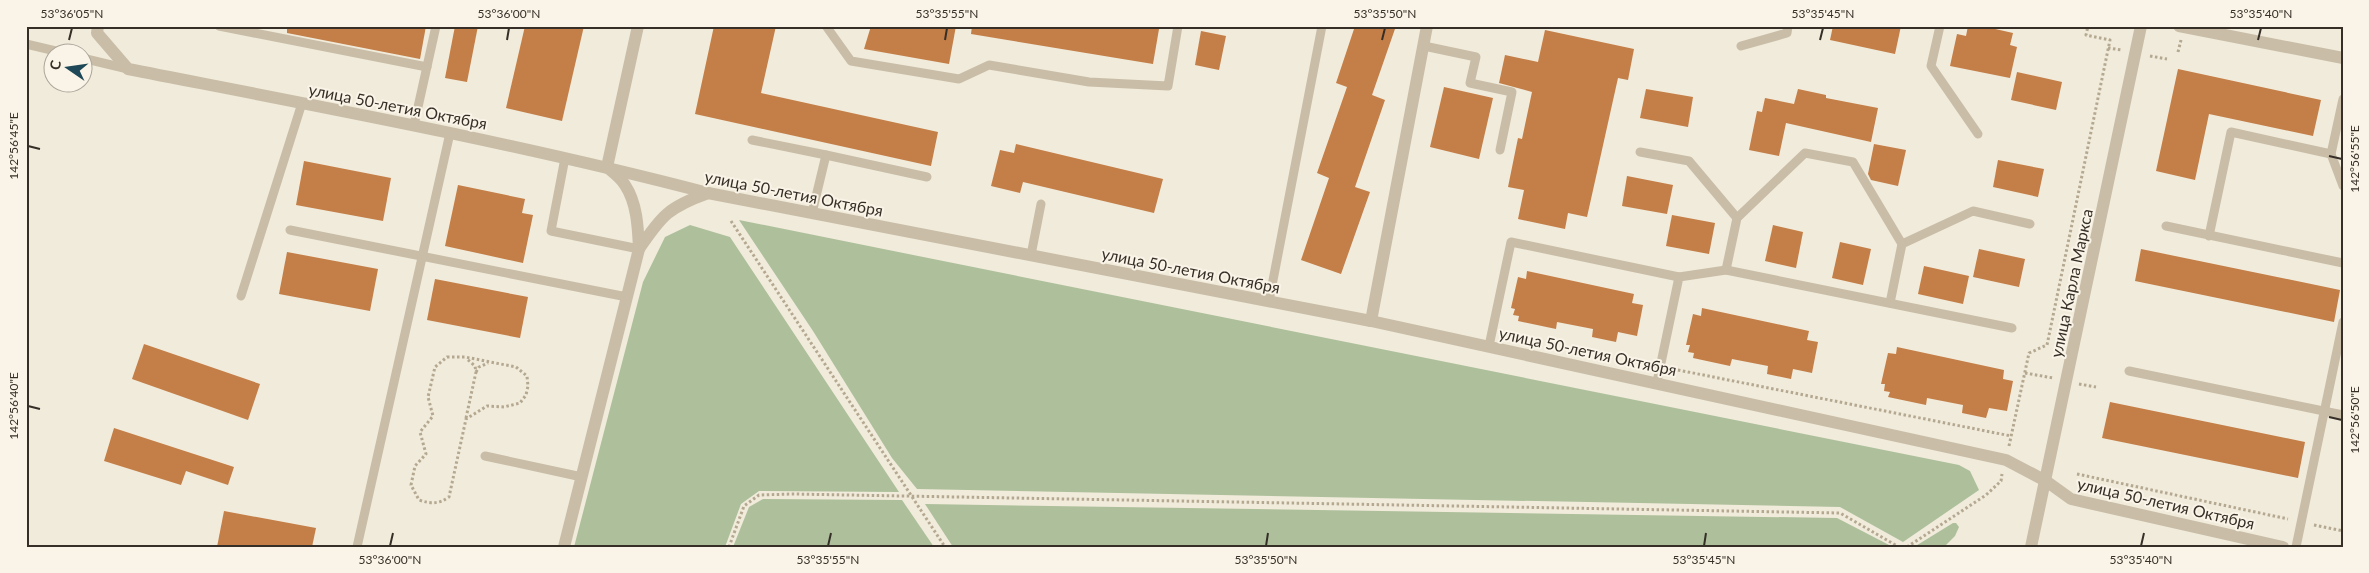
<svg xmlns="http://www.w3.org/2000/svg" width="2369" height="573" font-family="Lato,sans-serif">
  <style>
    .green { fill: #adc09b }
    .building { fill: #c47e47 }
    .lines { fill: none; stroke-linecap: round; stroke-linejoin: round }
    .path { stroke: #b5a891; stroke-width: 3; stroke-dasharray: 2.5 2.5; stroke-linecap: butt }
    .service { stroke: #c9bda7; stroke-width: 9 }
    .minor { stroke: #c9bda7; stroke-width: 12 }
    .tertiary { stroke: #c9bda7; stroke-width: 12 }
    .ticks { fill: none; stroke: #362f28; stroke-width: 2 }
    .labels { text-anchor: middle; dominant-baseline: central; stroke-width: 4; stroke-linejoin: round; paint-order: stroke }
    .street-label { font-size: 16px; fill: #362f28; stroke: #f9f4e7 }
    .neatline { fill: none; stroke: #362f28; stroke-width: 2 }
    .ticks-label { font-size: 12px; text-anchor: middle; fill: #362f28 }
  </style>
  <rect width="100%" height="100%" fill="#f1ebdb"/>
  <g class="green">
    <polygon points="739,220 1959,465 1970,471 1979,490 1903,542 1840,507 917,489 892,458 813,331"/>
    <polygon points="690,225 730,237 899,492 759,491 741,504 725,547 574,547 643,282 665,237"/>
    <polygon points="763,499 902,500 934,547 733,547 749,507"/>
    <polygon points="925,504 1837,518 1893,547 953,547"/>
    <polygon points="1953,523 1956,523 1959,527 1955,536 1944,547 1914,547"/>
  </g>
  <g class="building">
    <polygon points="287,26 426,26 420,59 287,33"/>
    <polygon points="455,26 478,26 467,82 445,78"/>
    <polygon points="525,26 584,26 562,121 506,108"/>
    <polygon points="714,26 776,26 761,93 938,132 931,166 695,114"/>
    <polygon points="871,26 956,26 949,64 864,49"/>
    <polygon points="972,26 1139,26 1159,29 1153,64 971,34"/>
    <polygon points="1355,26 1396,26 1372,95 1385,100 1355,187 1370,192 1341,274 1301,260 1329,178 1317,173 1347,87 1336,83"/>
    <polygon points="1833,26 1901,26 1895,54 1830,40"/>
    <polygon points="1968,26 1982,26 2013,33 2010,45 2017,47 2010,78 1950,66 1957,34 1966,36"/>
    <polygon points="1545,30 1634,49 1628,80 1618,78 1587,217 1568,213 1565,229 1518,219 1524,190 1508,187 1518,138 1522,139 1532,92 1499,83 1505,55 1538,62"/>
    <polygon points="1201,31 1226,36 1219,70 1195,65"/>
    <polygon points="2178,69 2321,100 2313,136 2209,114 2195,180 2156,171"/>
    <polygon points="2017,72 2062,82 2056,110 2011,100"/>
    <polygon points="1444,87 1493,98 1479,159 1430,147"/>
    <polygon points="1646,89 1693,97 1688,127 1640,118"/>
    <polygon points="1798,89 1826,95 1826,98 1878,108 1871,142 1786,123 1779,156 1749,150 1757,111 1762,112 1765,98 1794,104"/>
    <polygon points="1016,144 1163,179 1154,213 1023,182 1020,193 991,186 1000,150 1014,153"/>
    <polygon points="1874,144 1906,150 1898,186 1871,180 1868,174"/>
    <polygon points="1998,160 2044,169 2038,197 1993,187"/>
    <polygon points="304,161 391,178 383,221 296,205"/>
    <polygon points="1627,176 1673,185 1667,214 1622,206"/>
    <polygon points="458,185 525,199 522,213 533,215 523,263 445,246"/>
    <polygon points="1672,215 1715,223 1709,254 1666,246"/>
    <polygon points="1773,225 1803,232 1796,268 1765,261"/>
    <polygon points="1840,242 1871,249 1863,285 1832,278"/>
    <polygon points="1979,249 2025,259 2019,287 1973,277"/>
    <polygon points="2141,249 2340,290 2334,322 2135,281"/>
    <polygon points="287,252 378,269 370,311 279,294"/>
    <polygon points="1924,266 1969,276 1963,304 1918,294"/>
    <polygon points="1527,271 1634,294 1632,303 1643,305 1637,336 1618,332 1616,342 1592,337 1593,329 1557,322 1556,329 1518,321 1519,316 1513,315 1515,309 1511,308 1518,277 1526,279"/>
    <polygon points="435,279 528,297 520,338 427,320"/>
    <polygon points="1702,308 1809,331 1807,340 1818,342 1812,373 1793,369 1791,379 1767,374 1768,366 1732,359 1730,366 1693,358 1694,353 1688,352 1690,345 1686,345 1693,314 1701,316"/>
    <polygon points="144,344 260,384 248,420 132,379"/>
    <polygon points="1897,347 2004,370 2003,379 2013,381 2007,411 1989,408 1986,418 1962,413 1963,405 1927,398 1926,405 1888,397 1890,392 1884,391 1885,384 1881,384 1888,353 1896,354"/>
    <polygon points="2110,402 2305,442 2298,478 2102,438"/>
    <polygon points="114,428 234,467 228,485 186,471 181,485 104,461"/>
    <polygon points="224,511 316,528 312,547 217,547"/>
  </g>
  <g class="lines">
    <g class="path">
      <polyline points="2108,48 2122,50"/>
      <polyline points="2178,52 2181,40"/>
      <polyline points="2150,56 2167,59"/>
      <polyline points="731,221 945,547"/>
      <path d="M447 357H465L516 367 527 376 528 386 526 395 520 403 504 407 487 406 466 419 449 497C439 504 431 504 419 500L411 485 415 466 426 454 420 432 433 416 428 397 435 367Z"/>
      <polyline points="1673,369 2011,436"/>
      <polyline points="476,372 479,367 488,363"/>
      <polyline points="2025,373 2053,378"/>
      <polyline points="2079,384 2096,387"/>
      <polyline points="466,418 476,372 475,366 467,359"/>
      <polyline points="2009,446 2029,353 2047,345 2110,40 2086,35 2088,26"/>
      <polyline points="2077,474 2288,519"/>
      <polyline points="2314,525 2343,531"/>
      <polyline points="729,547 744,506 759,495 793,494 1840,513 1899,547"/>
      <polyline points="1907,547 1986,495 2001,481 2002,474"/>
    </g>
    <g class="service">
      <polyline points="219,26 427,67"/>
      <polyline points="826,26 851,61 959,79 989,65 1089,82 1168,86 1178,26"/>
      <polyline points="1940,26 1931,66 1978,134"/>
      <polyline points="26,44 60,52"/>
      <polyline points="1424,46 1476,57 1470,83 1512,92 1500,150"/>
      <polyline points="1741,46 1787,33 1788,26"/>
      <polyline points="82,58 128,69"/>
      <polyline points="2343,99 2331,154 2343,186"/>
      <polyline points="414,125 436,26"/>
      <polyline points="752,140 826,155 812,213"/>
      <polyline points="1640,152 1689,161 1737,218"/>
      <polyline points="826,155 927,177"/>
      <polyline points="565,158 551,231 639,249"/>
      <polyline points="2166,226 2343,263"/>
      <polyline points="290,230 627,297"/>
      <polyline points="2209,236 2231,132 2331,154"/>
      <polyline points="1902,244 1973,211 2030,224"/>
      <polyline points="1031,255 1041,204"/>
      <polyline points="1726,270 1737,218 1805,153 1853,162 1902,244 1890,303"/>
      <polyline points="241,296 302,103"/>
      <polyline points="1269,301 1322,26"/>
      <polyline points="1489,346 1511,242 1679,277"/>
      <polyline points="2129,371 2343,415"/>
      <polyline points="1657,382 1679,277 1726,270 2012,328"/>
      <polyline points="485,456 582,477"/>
      <polyline points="357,547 450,133"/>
      <polyline points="2296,547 2343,322"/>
    </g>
    <g class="minor">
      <path d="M98 26 97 33 128 69C322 107 517 143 708 193L1371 321 2006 460 2046 481 2071 499 2283 547"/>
      <polyline points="2179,26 2343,58"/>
      <polyline points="607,167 638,26"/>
      <path d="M639 249C662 215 669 207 708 193"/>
      <polyline points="1371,321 1427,26"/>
      <path d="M564 547 639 249C638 227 637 203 625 185 621 178 614 173 608 168"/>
    </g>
    <polyline class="tertiary" points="2031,547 2141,26"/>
  </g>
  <path class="ticks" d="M69 40 72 28M507 40 509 28M945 40 947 28M1382 40 1385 28M1820 40 1823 28M2258 40 2261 28M28 146 40 149M2329 156 2342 159M28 406 40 409M2329 417 2342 420M390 546 393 533M828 546 831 533M1266 546 1268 533M1704 546 1706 533M2141 546 2144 533"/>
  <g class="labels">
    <g class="street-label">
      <text transform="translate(398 106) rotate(11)">улица 50-летия Октября</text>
      <text transform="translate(794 193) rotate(11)">улица 50-летия Октября</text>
      <text transform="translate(1191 270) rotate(11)">улица 50-летия Октября</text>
      <text transform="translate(2071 283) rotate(-78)">улица Карла Маркса</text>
      <text transform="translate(1588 351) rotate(12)">улица 50-летия Октября</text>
      <text transform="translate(2166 503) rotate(13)">улица 50-летия Октября</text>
    </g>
  </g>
  <rect width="2369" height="573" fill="none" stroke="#f9f4e7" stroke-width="55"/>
  <g transform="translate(68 68) rotate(283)"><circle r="24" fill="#f9f4e7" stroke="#aba59b"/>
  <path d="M0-4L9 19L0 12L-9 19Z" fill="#1e4857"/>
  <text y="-8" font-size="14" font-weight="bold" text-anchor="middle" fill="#362f28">С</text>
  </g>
  <rect x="28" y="28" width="2314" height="518" class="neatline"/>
  <g class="ticks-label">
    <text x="72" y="18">53°36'05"N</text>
    <text x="509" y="18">53°36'00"N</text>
    <text x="947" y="18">53°35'55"N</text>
    <text x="1385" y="18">53°35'50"N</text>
    <text x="1823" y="18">53°35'45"N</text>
    <text x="2261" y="18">53°35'40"N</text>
    <text transform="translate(14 146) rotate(-90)" y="4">142°56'45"E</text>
    <text transform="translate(2355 159) rotate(-90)" y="4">142°56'55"E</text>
    <text transform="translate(14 406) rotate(-90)" y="4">142°56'40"E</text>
    <text transform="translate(2355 420) rotate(-90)" y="4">142°56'50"E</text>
    <text x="390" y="564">53°36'00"N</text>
    <text x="828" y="564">53°35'55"N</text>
    <text x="1266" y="564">53°35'50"N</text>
    <text x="1704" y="564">53°35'45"N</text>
    <text x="2141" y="564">53°35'40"N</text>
  </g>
</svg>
